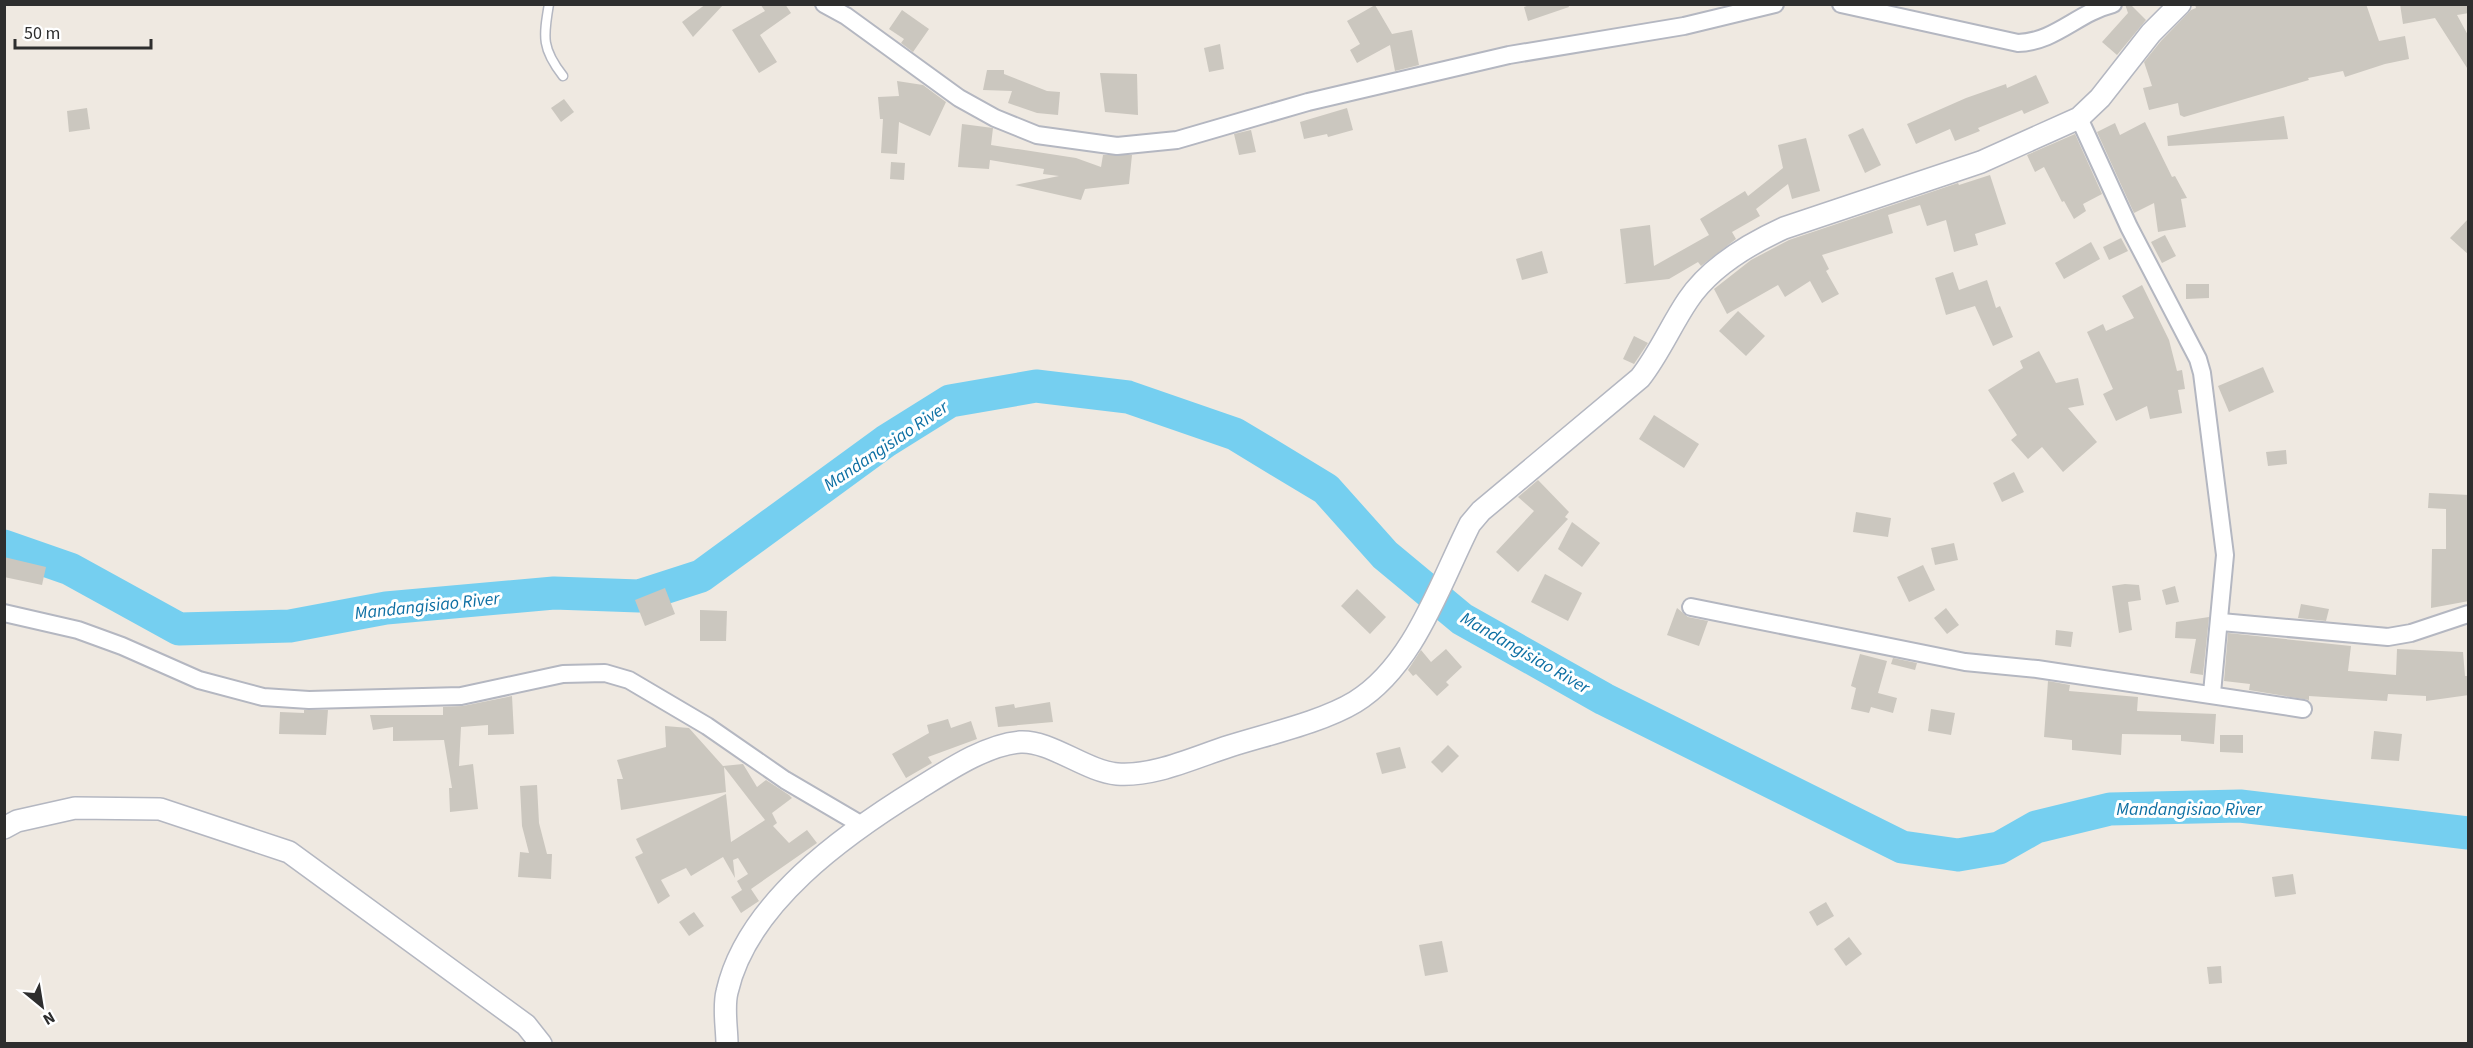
<svg xmlns="http://www.w3.org/2000/svg" width="2473" height="1048" font-family="'Source Sans 3',sans-serif">
  <style>
    .lines { fill: none; stroke-linecap: round; stroke-linejoin: round }
    .river { stroke: #75cff0; stroke-width: 33 }
    .building { fill: #cbc7bf }
    .service-casing { stroke: #b4b7c1; stroke-width: 11 }
    .minor-casing { stroke: #b4b7c1; stroke-width: 20 }
    .tertiary-casing { stroke: #b4b7c1; stroke-width: 24 }
    .service { stroke: #fff; stroke-width: 8 }
    .minor { stroke: #fff; stroke-width: 16 }
    .tertiary { stroke: #fff; stroke-width: 21 }
    .labels { text-anchor: middle; dominant-baseline: central; stroke-width: 6; stroke-linejoin: round; paint-order: stroke }
    .water-label { font-size: 18px; font-style: italic; fill: #0d6fa3; stroke: #fff }
  </style>
  <rect width="100%" height="100%" fill="#efe9e1"/>
  <g class="lines">
    <polyline class="river" points="4,546 70,569 179,629 290,626 386,608 554,593 639,596 701,576 886,441 950,401 1036,386 1128,397 1235,434 1326,489 1385,555 1462,619 1604,699 1902,847 1958,855 1999,848 2036,827 2110,809 2240,806 2468,833"/>
  </g>
  <g class="building">
    <polygon points="706,4 724,4 693,37 682,22"/>
    <polygon points="760,4 785,4 791,13 760,35 777,62 759,73 732,30 765,11"/>
    <polygon points="1532,4 1568,4 1569,7 1528,21 1524,7"/>
    <polygon points="2125,4 2130,4 2146,20 2117,55 2102,42 2128,13"/>
    <polygon points="2195,4 2366,4 2379,41 2405,36 2409,59 2385,64 2345,77 2343,71 2308,78 2309,80 2184,117 2180,115 2178,103 2149,110 2143,88 2152,86 2144,62 2161,41 2191,10 2196,8"/>
    <polygon points="2400,4 2469,4 2469,13 2457,15 2469,37 2469,71 2435,18 2403,24"/>
    <polygon points="1375,5 1392,34 1412,30 1419,65 1395,71 1390,45 1357,63 1350,50 1360,44 1347,21"/>
    <polygon points="902,10 929,29 913,52 901,43 904,39 889,29"/>
    <polygon points="1220,44 1224,69 1209,72 1204,48"/>
    <polygon points="987,70 1004,70 1004,74 1047,91 1060,92 1058,115 1037,113 1008,103 1012,91 983,90"/>
    <polygon points="1100,73 1137,74 1138,115 1105,112"/>
    <polygon points="2036,75 2049,103 2024,114 2022,110 1978,128 1980,131 1955,141 1950,129 1916,144 1907,124 1966,98 2006,84 2007,88"/>
    <polygon points="897,81 923,85 946,102 930,136 899,122 897,154 881,153 883,119 880,119 878,97 899,96"/>
    <polygon points="564,99 574,112 561,122 551,108"/>
    <polygon points="87,108 90,129 69,132 67,111"/>
    <polygon points="1347,108 1353,130 1328,137 1327,134 1304,139 1300,122"/>
    <polygon points="2284,116 2288,139 2168,146 2167,136"/>
    <polygon points="2145,122 2172,177 2175,176 2187,198 2181,199 2186,227 2158,232 2154,203 2134,213 2097,132 2115,123 2120,135"/>
    <polygon points="962,124 993,128 991,145 1076,158 1101,167 1103,155 1132,155 1129,184 1085,189 1081,200 1015,185 1059,176 1043,174 1044,169 990,160 989,169 958,167"/>
    <polygon points="1863,128 1881,165 1865,173 1848,135"/>
    <polygon points="1251,130 1256,152 1239,155 1234,134"/>
    <polygon points="2075,134 2102,194 2083,204 2086,211 2074,219 2064,201 2062,202 2044,167 2035,172 2027,155"/>
    <polygon points="1806,138 1820,191 1792,199 1788,184 1756,209 1760,216 1732,232 1736,239 1701,266 1698,262 1669,279 1623,284 1626,283 1620,229 1650,225 1654,266 1709,235 1700,219 1745,191 1748,196 1783,168 1778,145"/>
    <polygon points="891,162 905,163 904,180 890,179"/>
    <polygon points="1990,175 2006,224 1975,234 1978,245 1954,252 1946,220 1927,226 1920,205 1888,215 1893,233 1822,255 1829,269 1826,271 1839,294 1822,303 1810,281 1785,297 1778,285 1727,314 1714,289 1751,260 1789,240 1958,183 1959,185"/>
    <polygon points="2469,218 2469,255 2450,238"/>
    <polygon points="2165,235 2176,256 2162,263 2151,242"/>
    <polygon points="2121,238 2128,251 2109,260 2103,247"/>
    <polygon points="2091,242 2100,259 2064,279 2055,263"/>
    <polygon points="1542,251 1548,273 1522,280 1516,259"/>
    <polygon points="1953,272 1959,290 1987,280 1996,308 2000,306 2013,337 1993,346 1975,306 1946,315 1935,278"/>
    <polygon points="2186,284 2209,284 2209,298 2186,299"/>
    <polygon points="2142,285 2169,340 2177,371 2182,370 2185,389 2178,390 2182,413 2150,419 2147,406 2116,421 2103,394 2113,389 2087,332 2103,324 2106,331 2134,318 2122,296"/>
    <polygon points="1738,311 1765,336 1746,356 1719,331"/>
    <polygon points="1634,336 1648,343 1634,364 1623,359"/>
    <polygon points="2039,351 2056,383 2078,378 2084,405 2068,408 2097,442 2063,472 2042,447 2028,459 2011,440 2017,435 1988,390 2023,368 2020,361"/>
    <polygon points="2263,367 2274,392 2229,412 2218,386"/>
    <polygon points="1654,415 1699,444 1684,468 1639,439"/>
    <polygon points="2286,450 2287,464 2268,466 2266,452"/>
    <polygon points="2014,472 2024,492 2002,502 1993,483"/>
    <polygon points="1538,480 1569,512 1565,517 1568,519 1518,572 1496,552 1534,511 1518,497"/>
    <polygon points="2429,493 2469,495 2469,601 2431,608 2432,549 2446,549 2446,509 2428,508"/>
    <polygon points="1856,512 1891,518 1888,537 1853,532"/>
    <polygon points="1572,522 1600,543 1582,567 1558,549"/>
    <polygon points="1954,543 1958,560 1935,565 1931,548"/>
    <polygon points="4,557 46,567 42,585 4,577"/>
    <polygon points="1923,565 1935,590 1909,602 1897,577"/>
    <polygon points="1545,574 1582,593 1568,621 1531,602"/>
    <polygon points="2125,584 2139,585 2141,600 2128,602 2132,630 2119,633 2112,586"/>
    <polygon points="2175,586 2179,602 2166,605 2162,590"/>
    <polygon points="665,588 675,614 645,626 635,600"/>
    <polygon points="1357,589 1386,617 1370,634 1341,606"/>
    <polygon points="2301,604 2329,609 2326,621 2298,618"/>
    <polygon points="1677,608 1688,617 1708,621 1699,646 1667,635"/>
    <polygon points="1946,608 1959,625 1947,634 1934,618"/>
    <polygon points="700,610 727,611 726,641 700,641"/>
    <polygon points="2209,617 2203,675 2190,673 2196,639 2175,638 2176,622"/>
    <polygon points="2056,630 2073,632 2071,647 2055,645"/>
    <polygon points="2228,633 2351,646 2348,671 2396,675 2397,649 2463,652 2465,676 2469,676 2469,695 2426,701 2426,696 2388,694 2387,701 2309,696 2309,700 2249,690 2250,684 2224,681"/>
    <polygon points="1446,649 1462,667 1446,682 1449,685 1437,696 1416,674 1413,676 1408,670 1421,650 1431,662"/>
    <polygon points="1860,654 1887,661 1878,693 1897,698 1893,713 1871,707 1869,713 1851,709 1856,688 1851,686"/>
    <polygon points="1893,658 1917,663 1915,670 1891,664"/>
    <polygon points="2048,681 2070,685 2069,691 2138,697 2137,711 2216,714 2214,744 2181,741 2181,735 2122,734 2121,755 2072,750 2072,740 2044,737"/>
    <polygon points="512,696 514,734 488,735 488,725 461,727 459,766 473,764 478,809 450,812 449,788 452,788 444,740 393,741 393,727 373,730 370,715 443,715 443,707 463,706"/>
    <polygon points="1050,702 1053,722 998,727 995,707 1014,704 1015,708"/>
    <polygon points="1931,709 1955,713 1951,735 1928,731"/>
    <polygon points="304,710 328,710 326,735 279,734 280,712 304,713"/>
    <polygon points="948,719 951,728 971,721 977,739 928,757 932,763 906,778 892,754 929,733 927,725"/>
    <polygon points="665,726 689,728 723,766 743,764 757,787 766,780 789,795 792,798 772,813 777,823 773,826 789,843 807,830 817,843 751,889 759,901 741,913 731,897 742,890 737,881 748,874 738,858 733,860 735,878 723,857 691,876 686,868 661,880 670,896 658,904 635,857 643,853 636,839 726,794 731,842 765,820 724,767 726,792 621,810 617,779 623,779 617,760 666,747"/>
    <polygon points="2374,731 2402,734 2399,761 2371,759"/>
    <polygon points="2220,735 2243,735 2243,753 2220,752"/>
    <polygon points="1448,745 1459,756 1442,773 1431,762"/>
    <polygon points="1400,747 1406,768 1382,774 1376,753"/>
    <polygon points="537,785 539,823 547,854 552,854 551,879 518,877 520,852 529,853 522,826 520,786"/>
    <polygon points="2293,874 2296,894 2275,897 2272,877"/>
    <polygon points="1826,902 1834,916 1817,926 1809,912"/>
    <polygon points="694,912 704,926 689,936 679,922"/>
    <polygon points="1849,937 1862,954 1846,966 1834,949"/>
    <polygon points="1442,941 1448,972 1425,976 1419,945"/>
    <polygon points="2221,966 2222,983 2209,984 2207,967"/>
  </g>
  <g class="lines">
    <defs>
      <path id="service" d="M549 4C543 38 542 49 563 76"/>
      <g id="minor">
        <polyline points="824,4 846,16 959,98 995,118 1037,135 1117,146 1177,140 1308,102 1509,55 1684,26 1775,4"/>
        <path d="M1841 4 2018 43C2055 42 2077 13 2113 4"/>
        <polyline points="2079,118 2129,227 2198,359 2202,373 2225,555 2212,693"/>
        <polyline points="1691,607 1965,662 2037,669 2303,709"/>
        <polyline points="4,613 78,630 122,646 199,680 263,697 309,700 461,696 563,674 605,673 629,680 707,726 785,780 860,824"/>
        <polyline points="2221,622 2388,637 2411,633 2468,614"/>
      </g>
      <g id="tertiary">
        <polyline points="4,828 17,821 75,808 160,809 289,852 526,1025 541,1044"/>
        <path d="M727 1044C727 1028 723 1008 727 992 747 903 845 834 918 789 947 771 985 745 1020 742 1050 740 1085 771 1117 774 1154 777 1195 757 1230 746 1268 734 1322 722 1355 702 1414 666 1440 583 1470 524L1481 511 1640 378C1659 354 1671 325 1688 300 1710 267 1749 244 1784 228L1981 162 2079 118 2100 98 2151 33 2180 4"/>
      </g>
    </defs>
    <use href="#service" class="service-casing"/>
    <use href="#minor" class="minor-casing"/>
    <use href="#tertiary" class="tertiary-casing"/>
    <use href="#service" class="service"/>
    <use href="#minor" class="minor"/>
    <use href="#tertiary" class="tertiary"/>
  </g>
  <g class="labels">
    <g class="water-label">
      <text transform="translate(886 446) rotate(-34)">Mandangisiao River</text>
      <text transform="translate(427 606) rotate(-6)">Mandangisiao River</text>
      <text transform="translate(1525 653) rotate(30)">Mandangisiao River</text>
      <text x="2189" y="809">Mandangisiao River</text>
    </g>
  </g>
  <rect width="2473" height="1048" fill="none" stroke="#2e2e2e" stroke-width="12"/>
  <g transform="translate(42 1006) rotate(150)" stroke="#ffffff" stroke-width="4.5" paint-order="stroke">
  <path d="M0-4.5L10 22L0 15L-10 22Z" fill="#2e2e2e"/>
  <text y="-9" font-size="16" font-weight="bold" text-anchor="middle" fill="#2e2e2e">N</text>
  </g>
  <path d="M15 39v9h136v-9" fill="none" stroke="#2e2e2e" stroke-width="3"/>
  <text x="24" y="39" font-size="18" fill="#2e2e2e" stroke="#ffffff" stroke-width="4.5" paint-order="stroke">50 m</text>
</svg>
